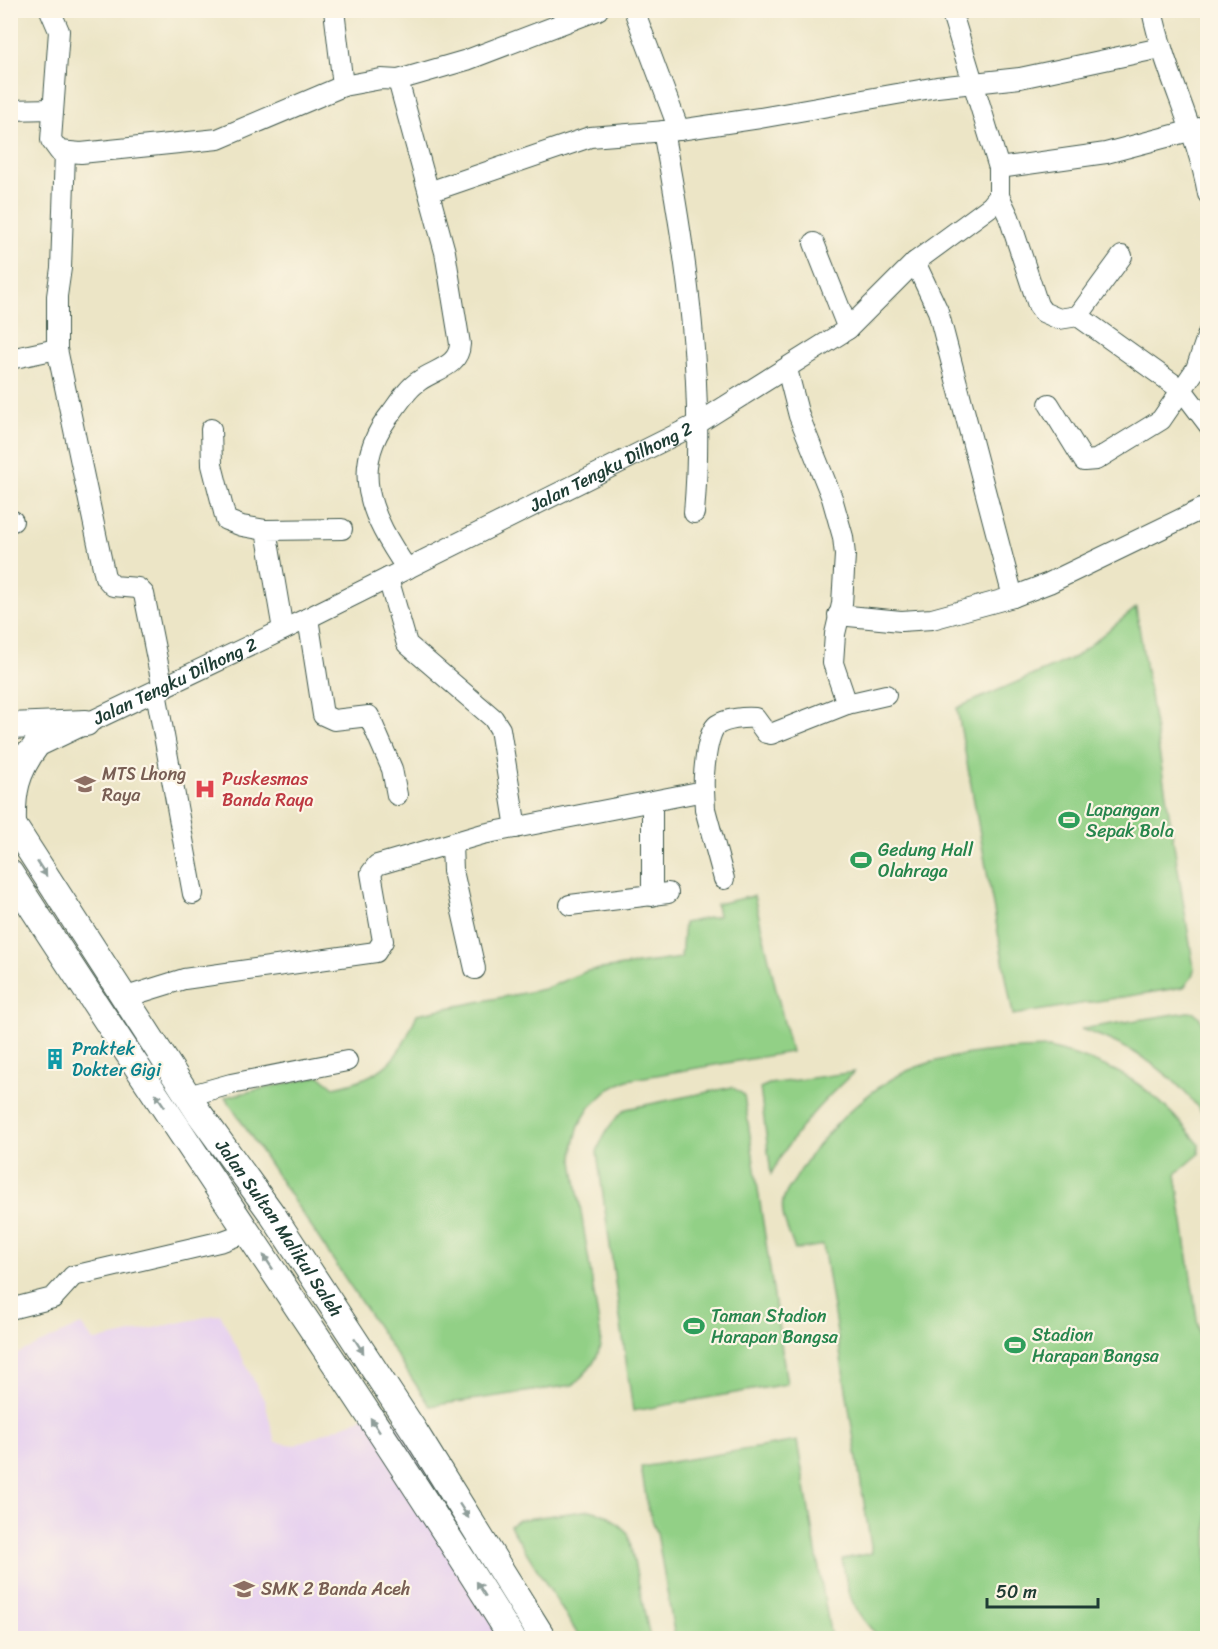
<svg xmlns="http://www.w3.org/2000/svg" width="1218" height="1649" font-family="Sriracha,sans-serif">
  <style>
    .built { fill: #e7d2ef }
    .green { fill: #92d086; stroke: #58865d; stroke-width: 1.5 }
    .lines { fill: none; stroke-linecap: round; stroke-linejoin: round }
    .minor-casing { stroke: #3e564a; stroke-width: 22 }
    .major-casing { stroke: #3e564a; stroke-width: 28 }
    .minor { stroke: #fff; stroke-width: 20 }
    .major { stroke: #fff; stroke-width: 26 }
    .oneway { fill: #8f9e9a }
    .labels { text-anchor: middle; dominant-baseline: central; stroke-width: 4.5; stroke-linejoin: round; paint-order: stroke }
    .street-label { font-size: 18px; fill: #1f3d34; stroke: #fcf5e5 }
    .education-label { font-size: 18px; fill: #785e54; stroke: #fcf5e5; text-anchor: start }
    .health-label { font-size: 18px; fill: #be3a42; stroke: #fcf5e5; text-anchor: start }
    .leisure-label { font-size: 18px; fill: #27864d; stroke: #fcf5e5; text-anchor: start }
    .culture-label { font-size: 18px; fill: #0d838f; stroke: #fcf5e5; text-anchor: start }
  </style>
  <rect width="100%" height="100%" fill="#fcf5e5"/>
  <filter id="ink" filterUnits="userSpaceOnUse"><feTurbulence type="fractalNoise" baseFrequency=".0167" numOctaves="2"/><feDisplacementMap in="SourceGraphic" scale="12" xChannelSelector="R" yChannelSelector="G"/><feConvolveMatrix kernelMatrix="1 2 1 2 8 2 1 2 1" color-interpolation-filters="sRGB"/></filter>
  <filter id="wash" filterUnits="userSpaceOnUse"><feTurbulence type="fractalNoise" baseFrequency=".008" numOctaves="4" result="noise"/><feDisplacementMap in="SourceGraphic" scale="24" xChannelSelector="R" yChannelSelector="G"/><feGaussianBlur stdDeviation="1.35" result="paint"/><feColorMatrix in="noise" values="0 0 0 0 0 0 0 0 0 0 0 0 0 0 0 0 0 1.4 0 .05"/><feComposite in="paint" operator="in"/></filter>
  <g filter="url(#wash)">
    <rect width="100%" height="100%" fill="#ece5c6"/>
    <polygon class="built" points="220,1314 265,1402 275,1442 295,1445 386,1408 445,1488 527,1638 11,1638 10,1357 81,1325 94,1341"/>
    <g class="green">
      <polygon points="1136,608 1194,969 1192,977 1184,987 1013,1015 957,708 1075,657"/>
      <path d="M754 896 791 1052 627 1080 608 1090 590 1107 579 1125 574 1144 573 1161 601 1338C600 1360 588 1371 573 1385L430 1406 225 1097 320 1076 334 1087C384 1077 398 1061 417 1014L544 989 587 971 681 958 684 923 718 916 716 904Z"/>
      <path d="M1188 1012C1193 1012 1197 1013 1200 1018 1210 1038 1208 1096 1207 1120 1175 1073 1134 1047 1081 1029Z"/>
      <path d="M1049 1048C1122 1066 1151 1086 1199 1144V1154L1176 1174 1208 1395 1207 1628 1194 1638H880C852 1611 848 1596 842 1559L872 1553 823 1245 795 1250C790 1234 780 1217 783 1201 784 1194 790 1187 794 1181 819 1137 868 1085 917 1067 959 1052 1005 1049 1049 1048Z"/>
      <path d="M854 1072C820 1103 792 1134 771 1174L760 1088 769 1084Z"/>
      <path d="M732 1087 744 1095 787 1384 633 1411 597 1152C603 1134 611 1121 626 1109Z"/>
      <polygon points="797,1441 831,1638 675,1638 657,1533 648,1509 641,1467"/>
      <polygon points="590,1510 609,1516 628,1533 650,1638 580,1638 510,1526 518,1520"/>
    </g>
  </g>
  <g filter="url(#ink)">
    <g class="lines">
      <defs>
        <g id="minor">
          <polyline points="50,10 59,31 51,140 59,151 81,153 218,139 343,86 334,10"/>
          <polyline points="634,10 679,130"/>
          <path d="M1152 10C1165 74 1197 130 1208 194"/>
          <path d="M398 80 445 252 460 344C459 367 435 369 419 381 408 388 400 401 392 412 347 468 371 516 407 569"/>
          <polyline points="343,86 381,79 398,80 467,60 598,10"/>
          <polyline points="10,110 52,109"/>
          <path d="M663 131C687 257 705 385 694 513"/>
          <polyline points="65,153 61,268 57,296 57,349 105,577 113,586 138,588 144,594 163,689"/>
          <polyline points="999,168 1106,153 1208,126"/>
          <polyline points="429,192 590,137 679,130 760,118 937,87 1020,78 1161,48"/>
          <polyline points="999,196 1009,217 1038,305 1043,312 1059,319 1078,316 1183,391 1208,424"/>
          <polyline points="814,243 848,329"/>
          <polyline points="915,262 938,311 1013,597"/>
          <polyline points="1078,316 1122,256"/>
          <polyline points="10,359 57,349"/>
          <polyline points="787,369 799,416 832,498 843,537 845,555 842,604 835,634 833,663 847,704"/>
          <polyline points="1049,404 1084,461 1096,460 1161,420 1196,369 1208,334"/>
          <polyline points="211,429 212,465 226,520 242,526 266,530"/>
          <polyline points="10,521 13,521"/>
          <polyline points="388,578 407,644 493,718 500,729 516,828"/>
          <polyline points="838,615 901,621 932,619 1013,597 1049,583 1208,506"/>
          <polyline points="308,618 323,715 334,720 369,716 392,769 397,795"/>
          <polyline points="283,630 266,530 342,529"/>
          <polyline points="156,692 193,894"/>
          <path id="s1" d="M10 760 308 618 697 424 848 329 915 262 991 206 999 196V168L951 10"/>
          <polyline points="704,791 705,809 724,879"/>
          <polyline points="652,802 652,896"/>
          <polyline points="452,844 453,871 475,969"/>
          <polyline points="570,905 668,893"/>
          <path d="M126 997 184 979 376 952 383 941 371 873 377 865 483 834 704 791C703 778 706 733 717 725 726 719 744 717 755 718L766 733 771 734 847 704 886 695"/>
          <polyline points="188,1096 231,1084 347,1061"/>
          <polyline points="10,1309 53,1298 73,1276 223,1241 247,1232"/>
        </g>
        <g id="major">
          <polyline points="10,726 86,723"/>
          <path id="s2" d="M10 820 199 1113 272 1214 415 1432 543 1638"/>
          <path d="M13 824C12 793 16 772 35 747"/>
          <path d="M10 873C175 1130 351 1379 512 1638"/>
        </g>
      </defs>
      <use href="#minor" class="minor-casing"/>
      <use href="#major" class="major-casing"/>
      <use href="#minor" class="minor"/>
      <use href="#major" class="major"/>
    </g>
    <defs><path id="oneway-solid" d="M-6-.8H1V-3.2L6.5 0L1 3.2V.8H-6Z" transform="scale(1.5)"/></defs>
    <g class="oneway">
      <use href="#oneway-solid" transform="translate(42 869) rotate(57)"/>
      <use href="#oneway-solid" transform="translate(160 1100) rotate(-124)"/>
      <use href="#oneway-solid" transform="translate(268 1262) rotate(-124)"/>
      <use href="#oneway-solid" transform="translate(359 1346) rotate(57)"/>
      <use href="#oneway-solid" transform="translate(375 1425) rotate(-123)"/>
      <use href="#oneway-solid" transform="translate(464 1511) rotate(57)"/>
      <use href="#oneway-solid" transform="translate(481 1589) rotate(-122)"/>
    </g>
  </g>
  <defs>
    <symbol id="school-bare" viewBox="-9 -9 18 18"><path d="M0-5L7-2L0 1L-7-2ZM-4 1L0 2.5L4 1V4Q0 6-4 4Z" fill="#8d6e63" stroke="#fcf5e5" stroke-width="2.5" paint-order="stroke"/></symbol>
    <symbol id="hospital-bare" viewBox="-9 -9 18 18"><path d="M-5-5h3v3.5h4V-5h3V5h-3V1.5h-4V5h-3Z" fill="#e0444e" stroke="#fcf5e5" stroke-width="2.5" paint-order="stroke"/></symbol>
    <symbol id="stadium-bare" viewBox="-9 -9 18 18"><path d="M0-5a6.5 5 0 1 0 0 10a6.5 5 0 1 0 0-10ZM-3.5-1.8h7v3.6h-7Z" fill="#2e9e5b" stroke="#fcf5e5" stroke-width="2.5" paint-order="stroke"/></symbol>
    <symbol id="building-bare" viewBox="-9 -9 18 18"><path d="M-4-6H4V6H1V3H-1V6H-4ZM-2.5-4.3h1.7v1.8h-1.7ZM.8-4.3h1.7v1.8H.8ZM-2.5-1h1.7V.8h-1.7ZM.8-1h1.7V.8H.8Z" fill="#0f9aa8" stroke="#fcf5e5" stroke-width="2.5" paint-order="stroke"/></symbol>
  </defs>
  <g fill-rule="evenodd">
    <use href="#school-bare" x="70" y="769" width="30" height="30"/>
    <use href="#hospital-bare" x="190" y="774" width="30" height="30"/>
    <use href="#stadium-bare" x="1054" y="805" width="30" height="30"/>
    <use href="#stadium-bare" x="846" y="845" width="30" height="30"/>
    <use href="#building-bare" x="40" y="1044" width="30" height="30"/>
    <use href="#stadium-bare" x="679" y="1311" width="30" height="30"/>
    <use href="#stadium-bare" x="1000" y="1330" width="30" height="30"/>
    <use href="#school-bare" x="229" y="1574" width="30" height="30"/>
  </g>
  <g class="labels">
    <g class="street-label">
      <text stroke="none"><textPath href="#s1" startOffset="669">Jalan Tengku Dilhong 2</textPath></text>
      <text stroke="none"><textPath href="#s1" startOffset="183">Jalan Tengku Dilhong 2</textPath></text>
      <text stroke="none"><textPath href="#s2" startOffset="489">Jalan Sultan Malikul Saleh</textPath></text>
    </g>
    <g class="education-label">
      <text x="102" y="774">MTS Lhong<tspan x="102" dy="21">Raya</tspan></text>
      <text x="261" y="1589">SMK 2 Banda Aceh</text>
    </g>
    <g class="health-label">
      <text x="222" y="779">Puskesmas<tspan x="222" dy="21">Banda Raya</tspan></text>
    </g>
    <g class="leisure-label">
      <text x="1086" y="810">Lapangan<tspan x="1086" dy="21">Sepak Bola</tspan></text>
      <text x="878" y="850">Gedung Hall<tspan x="878" dy="21">Olahraga</tspan></text>
      <text x="711" y="1316">Taman Stadion<tspan x="711" dy="21">Harapan Bangsa</tspan></text>
      <text x="1032" y="1335">Stadion<tspan x="1032" dy="21">Harapan Bangsa</tspan></text>
    </g>
    <g class="culture-label">
      <text x="72" y="1049">Praktek<tspan x="72" dy="21">Dokter Gigi</tspan></text>
    </g>
  </g>
  <rect width="1218" height="1649" fill="none" stroke="#fcf5e5" stroke-width="36"/>
  <path d="M987 1598v9h111v-9" fill="none" stroke="#1f3d34" stroke-width="3"/>
  <text x="996" y="1598" font-size="18" fill="#1f3d34" stroke="#fcf5e5" stroke-width="4.5" paint-order="stroke">50 m</text>
</svg>
